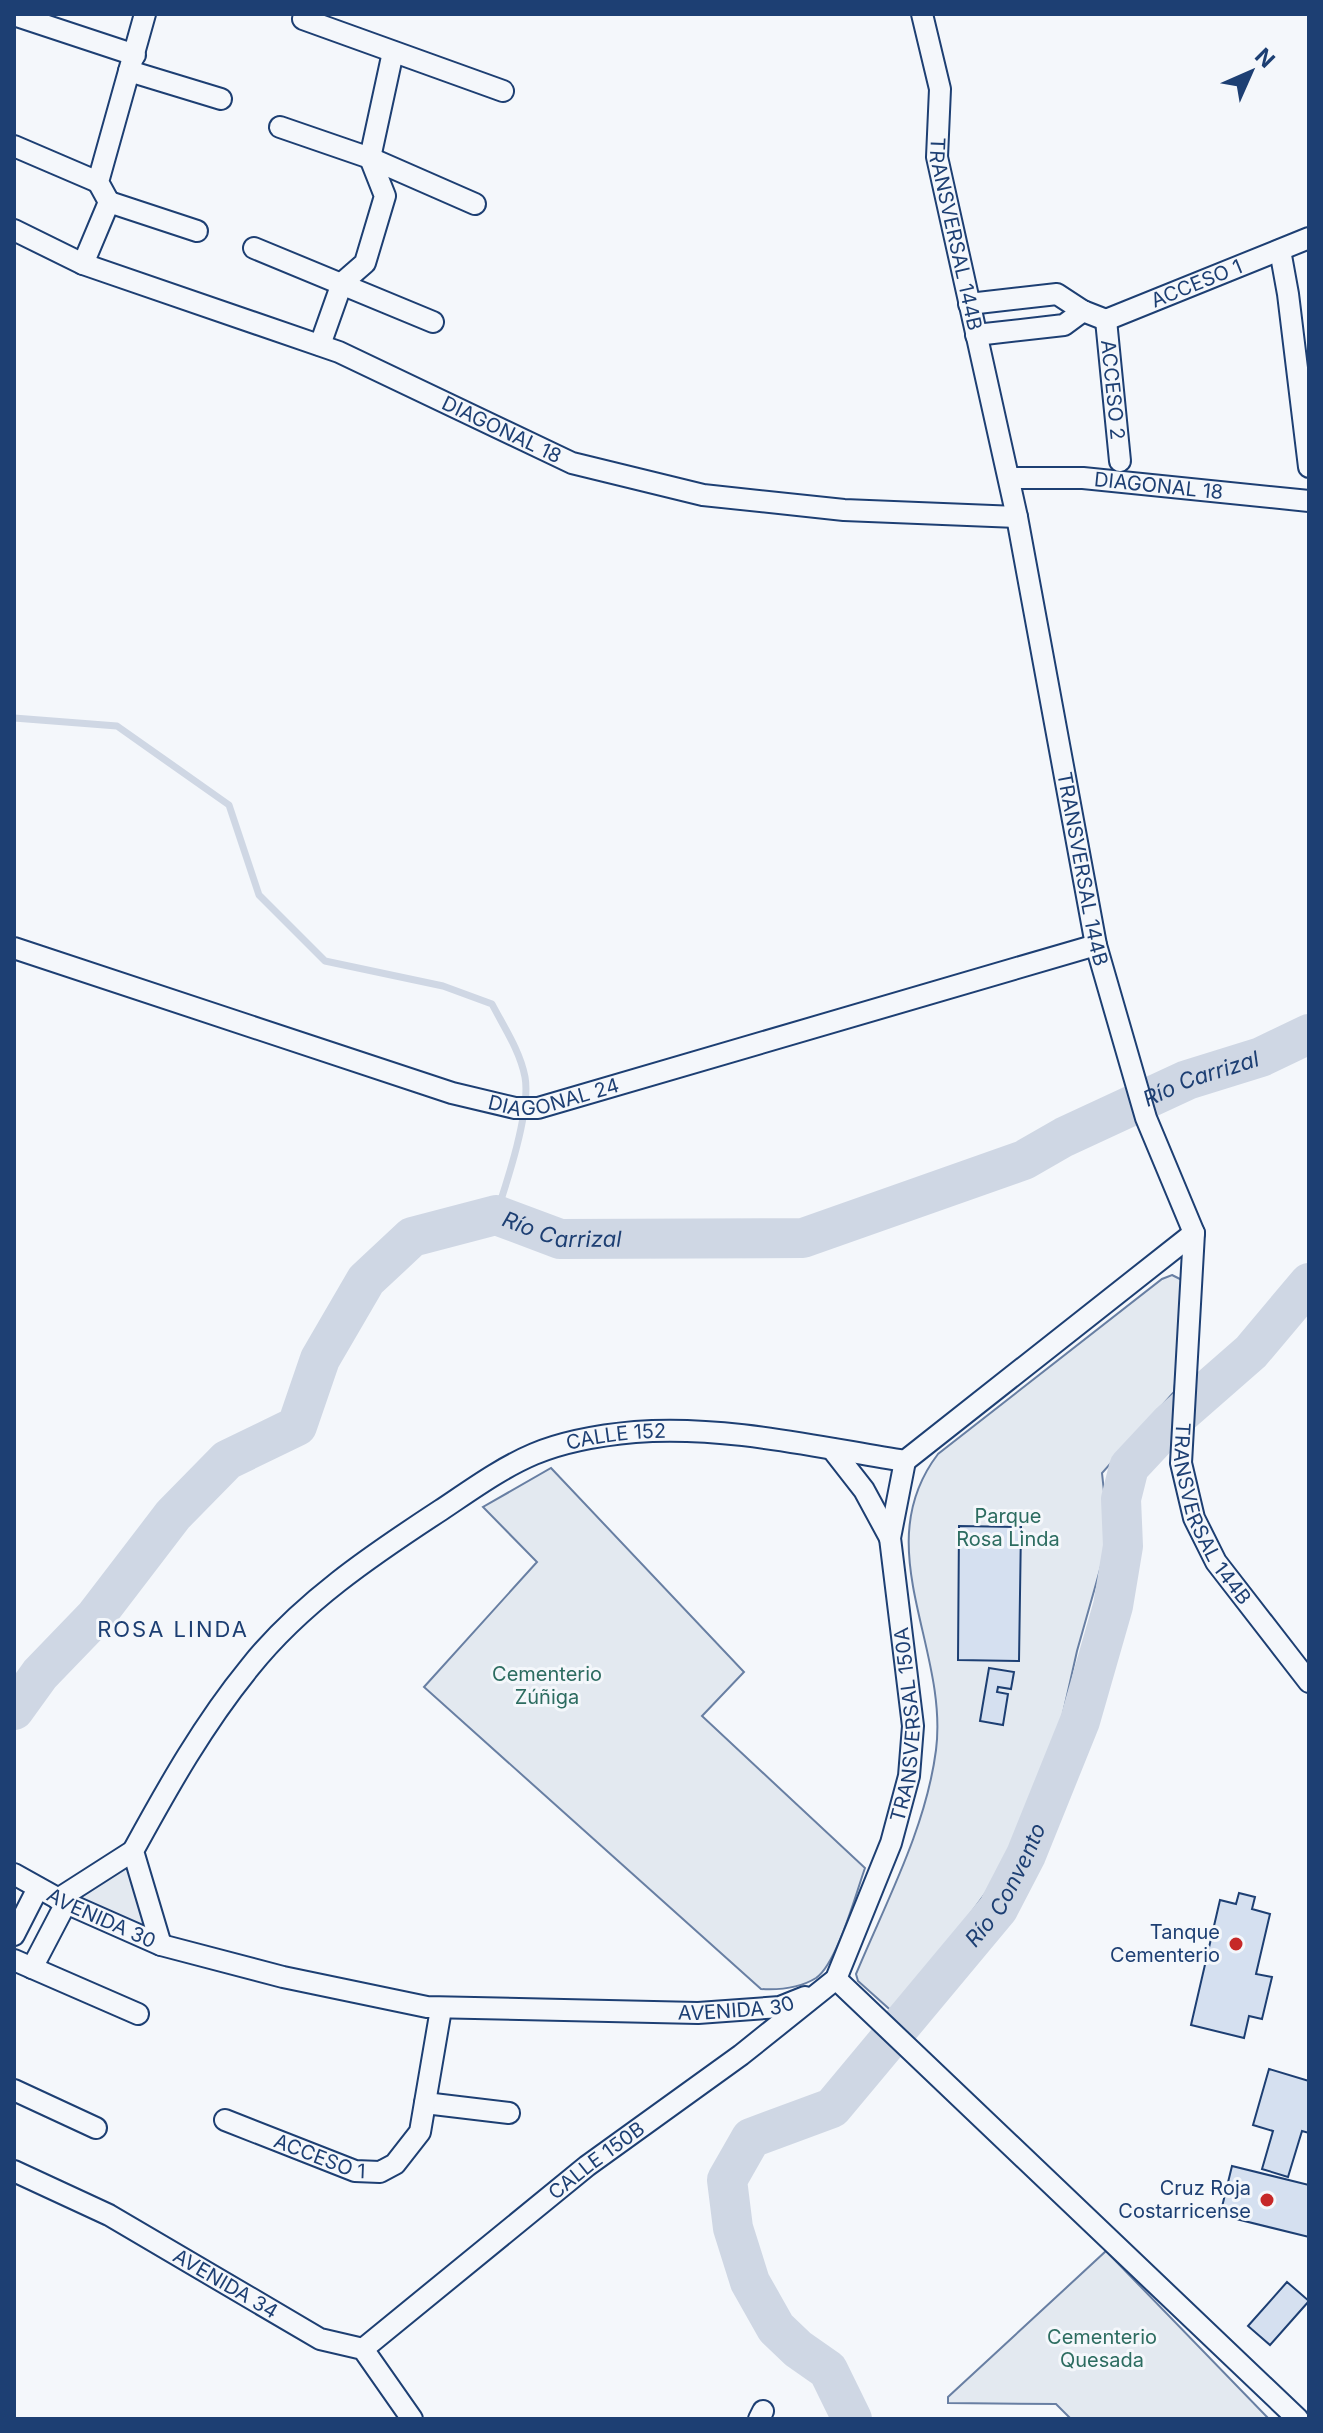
<svg xmlns="http://www.w3.org/2000/svg" width="1323" height="2433" font-family="Inter,sans-serif">
  <style>
    .green { fill: #e3e9f0; stroke: #687fa3; stroke-width: 2 }
    .lines { fill: none; stroke-linecap: round; stroke-linejoin: round }
    .stream { stroke: #cfd7e4; stroke-width: 7 }
    .river { stroke: #cfd7e4; stroke-width: 40 }
    .building { fill: #d5e0f0; stroke: #1d3f73; stroke-width: 2 }
    .street-casing { stroke: #1d3f73; stroke-width: 24 }
    .street { stroke: #f4f7fb; stroke-width: 20 }
    .poi-dot { fill: #c62828; stroke: #f4f7fb; stroke-width: 3 }
    .labels { text-anchor: middle; dominant-baseline: central; stroke-width: 6; stroke-linejoin: round; paint-order: stroke }
    .street-label { font-size: 20px; fill: #1d3f73; stroke: #f4f7fb }
    .park-label { font-size: 20px; fill: #2c6c60; stroke: #f4f7fb }
    .poi-label { font-size: 20px; fill: #1d3f73; stroke: #f4f7fb; text-anchor: end }
    .water-label { font-size: 22px; font-style: italic; fill: #1d3f73; stroke: #f4f7fb }
    .neighbourhood-label { font-size: 22px; letter-spacing: 2px; fill: #1d3f73; stroke: #f4f7fb }
  </style>
  <rect width="100%" height="100%" fill="#f4f7fb"/>
  <g class="green">
    <path d="M1172 1275 1184 1281 1186 1291 1174 1392 1102 1473 1109 1538 1077 1651 1053 1758 1009 1861 896 2015 858 1981 856 1974C886 1902 926 1828 936 1750 949 1647 867 1547 938 1454L1162 1279Z"/>
    <path d="M551 1468 744 1672 702 1716 865 1868C856 1893 837 1964 816 1978 800 1988 780 1990 761 1989L424 1687 537 1562 483 1507Z"/>
    <polygon points="129,1864 147,1932 74,1898"/>
    <polygon points="1106,2251 1269,2419 1071,2419 1056,2404 948,2403 948,2397"/>
  </g>
  <g class="lines">
    <path class="stream" d="M14 718 117 726 229 805 259 895 325 961 443 986 492 1004C504 1027 520 1051 525 1077 531 1110 507 1182 496 1215"/>
    <g class="river">
      <path id="s1" d="M14 1710 40 1674 95 1617 173 1515 227 1460 297 1426 320 1359 366 1280 412 1237 496 1215 560 1239 803 1238 1024 1160 1064 1137 1187 1080 1261 1057 1309 1034"/>
      <path id="s2" d="M852 2419 828 2370 798 2349 776 2328 750 2282 733 2228 727 2180 751 2138 832 2108 998 1909 1026 1855 1080 1721 1113 1606 1123 1546 1121 1499 1129 1467 1171 1422 1251 1352 1309 1283"/>
    </g>
  </g>
  <g class="building">
    <polygon points="959,1526 1021,1527 1019,1661 958,1660"/>
    <polygon points="989,1668 1014,1672 1011,1689 998,1687 997,1692 1008,1694 1003,1725 980,1721"/>
    <polygon points="1239,1893 1255,1897 1252,1909 1270,1914 1256,1974 1272,1977 1262,2019 1249,2016 1244,2038 1191,2025 1220,1900 1236,1904"/>
    <polygon points="1269,2069 1309,2081 1309,2133 1302,2131 1288,2177 1262,2169 1273,2131 1253,2125"/>
    <polygon points="1232,2166 1309,2185 1309,2237 1220,2215"/>
    <polygon points="1287,2282 1309,2301 1270,2345 1248,2326"/>
  </g>
  <g class="lines">
    <defs>
      <g id="street">
        <path id="s3" d="M922 14 940 89 937 157 1017 517 1096 945 1146 1118 1194 1233 1181 1463 1194 1518 1216 1562 1309 1682"/>
        <polyline points="14,15 135,55"/>
        <polyline points="303,19 503,91"/>
        <polyline points="129,71 221,99"/>
        <polyline points="280,127 370,158 475,204"/>
        <polyline points="14,146 98,182"/>
        <polyline points="109,202 197,231"/>
        <path id="s4" d="M14 230 83 264 339 352 572 463 703 495 844 510 1017 517"/>
        <polyline points="254,248 433,322"/>
        <polyline points="1280,250 1288,294 1309,467"/>
        <polyline points="83,264 109,202 98,182 145,14"/>
        <path id="s5" d="M969 304 1057 294 1083 311 1106 320 1309 238"/>
        <path id="s6" d="M1106 320 1120 461"/>
        <polyline points="976,335 1064,325 1083,311"/>
        <polyline points="320,345 342,283 365,263 385,196 370,158 393,52"/>
        <path id="s7" d="M1009 478H1083L1309 501"/>
        <path id="s8" d="M14 948 452 1093 515 1108H538L1096 945"/>
        <polyline points="832,1449 864,1490 890,1538"/>
        <path id="s9" d="M14 1874 66 1903 161 1945 283 1977 427 2007 698 2013 780 2007 805 1997"/>
        <polyline points="58,1899 133,1851"/>
        <polyline points="14,1935 38,1888"/>
        <path id="s10" d="M161 1945 133 1851C168 1787 204 1723 250 1667 301 1603 372 1555 441 1510 471 1490 501 1468 534 1454 565 1441 602 1435 635 1432 724 1425 817 1447 905 1461L1194 1233"/>
        <polyline points="14,1960 138,2014"/>
        <polyline points="32,1968 66,1903"/>
        <polyline points="836,1979 1298,2419"/>
        <polyline points="14,2090 96,2128"/>
        <polyline points="425,2103 509,2113"/>
        <path id="s11" d="M225 2120 355 2171 380 2172 395 2164 420 2132 441 2009"/>
        <path id="s12" d="M14 2171 109 2215 320 2339 363 2349 412 2419"/>
        <path id="s13" d="M363 2349 587 2166 741 2055 836 1979 891 1843 909 1776 913 1726 890 1538 905 1461"/>
        <polyline points="759,2419 763,2411"/>
      </g>
    </defs>
    <use href="#street" class="street-casing"/>
    <use href="#street" class="street"/>
  </g>
  <g class="poi-dot">
    <circle cx="1236" cy="1944" r="8"/>
    <circle cx="1267" cy="2200" r="8"/>
  </g>
  <g class="labels">
    <g class="street-label">
      <text stroke="none"><textPath href="#s3" startOffset="224">TRANSVERSAL 144B</textPath></text>
      <text stroke="none"><textPath href="#s5" startOffset="242">ACCESO 1</textPath></text>
      <text stroke="none"><textPath href="#s6" startOffset="70">ACCESO 2</textPath></text>
      <text stroke="none"><textPath href="#s4" startOffset="528">DIAGONAL 18</textPath></text>
      <text stroke="none"><textPath href="#s7" startOffset="150">DIAGONAL 18</textPath></text>
      <text stroke="none"><textPath href="#s3" startOffset="872">TRANSVERSAL 144B</textPath></text>
      <text stroke="none"><textPath href="#s8" startOffset="566">DIAGONAL 24</textPath></text>
      <text stroke="none"><textPath href="#s10" startOffset="758">CALLE 152</textPath></text>
      <text stroke="none"><textPath href="#s3" startOffset="1542">TRANSVERSAL 144B</textPath></text>
      <text stroke="none"><textPath href="#s13" startOffset="868">TRANSVERSAL 150A</textPath></text>
      <text stroke="none"><textPath href="#s9" startOffset="98">AVENIDA 30</textPath></text>
      <text stroke="none"><textPath href="#s9" startOffset="746">AVENIDA 30</textPath></text>
      <text stroke="none"><textPath href="#s11" startOffset="102">ACCESO 1</textPath></text>
      <text stroke="none"><textPath href="#s13" startOffset="300">CALLE 150B</textPath></text>
      <text stroke="none"><textPath href="#s12" startOffset="240">AVENIDA 34</textPath></text>
    </g>
    <g class="park-label">
      <text x="1008" y="1516">Parque<tspan x="1008" dy="23">Rosa Linda</tspan></text>
      <text x="547" y="1674">Cementerio<tspan x="547" dy="23">Zúñiga</tspan></text>
      <text x="1102" y="2337">Cementerio<tspan x="1102" dy="23">Quesada</tspan></text>
    </g>
    <g class="poi-label">
      <text x="1220" y="1932">Tanque<tspan x="1220" dy="23">Cementerio</tspan></text>
      <text x="1251" y="2188">Cruz Roja<tspan x="1251" dy="23">Costarricense</tspan></text>
    </g>
    <g class="water-label">
      <text stroke="none"><textPath href="#s1" startOffset="1460">Río Carrizal</textPath></text>
      <text stroke="none"><textPath href="#s1" startOffset="788">Río Carrizal</textPath></text>
      <text stroke="none"><textPath href="#s2" startOffset="698">Río Convento</textPath></text>
    </g>
    <g class="neighbourhood-label">
      <text x="173" y="1629">ROSA LINDA</text>
    </g>
  </g>
  <rect width="1323" height="2433" fill="none" stroke="#1d3f73" stroke-width="32"/>
  <g transform="translate(1251 72) rotate(45)" stroke="#f4f7fb" stroke-width="6" paint-order="stroke">
  <path d="M0-6L14 30L0 20L-14 30Z" fill="#1d3f73"/>
  <text y="-12" font-size="22" font-weight="bold" text-anchor="middle" fill="#1d3f73">N</text>
  </g>
</svg>
